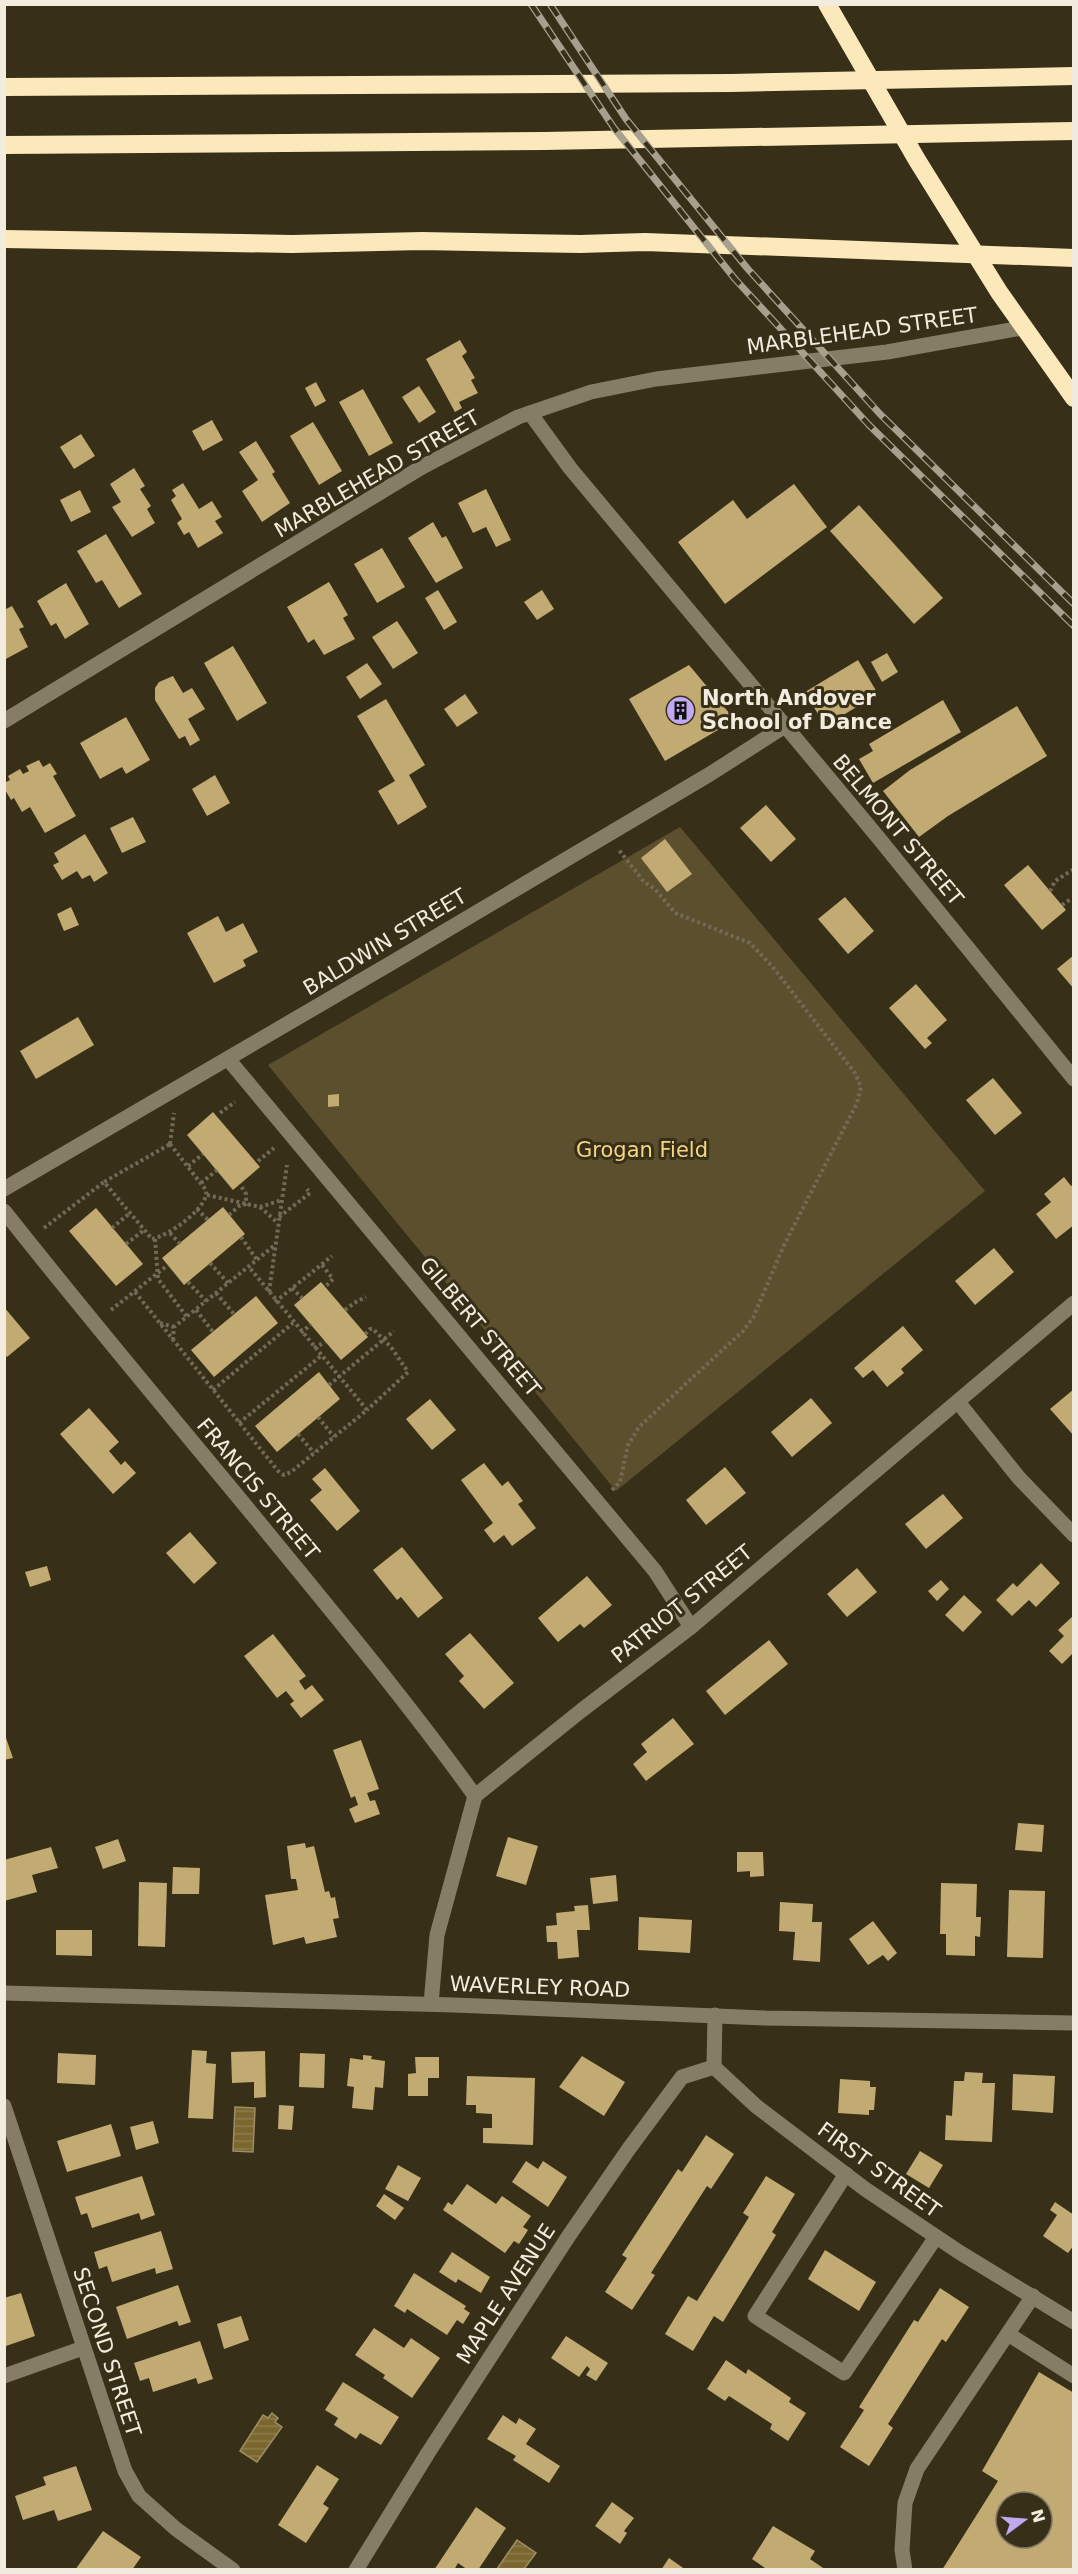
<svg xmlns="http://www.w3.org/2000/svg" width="1078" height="2574" font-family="'DejaVu Sans',sans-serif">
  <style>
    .green { fill: #5b4f2e }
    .water { fill: url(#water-rules); stroke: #9e8e64; stroke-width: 1.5 }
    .building { fill: #c1ab73; fill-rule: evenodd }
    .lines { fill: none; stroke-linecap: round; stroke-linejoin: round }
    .path { stroke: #726a56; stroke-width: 4; stroke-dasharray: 3 3; stroke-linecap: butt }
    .minor { stroke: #867d66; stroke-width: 15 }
    .highway { stroke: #fbe9bb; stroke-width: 18 }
    .rail-casing { stroke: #a7a08e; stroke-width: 7 }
    .rail { stroke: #382f18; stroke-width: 4.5; stroke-dasharray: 14; stroke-linecap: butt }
    .labels { text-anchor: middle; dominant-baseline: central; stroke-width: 6; stroke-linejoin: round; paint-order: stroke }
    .street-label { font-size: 21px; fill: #f1ecde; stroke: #382f18 }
    .poi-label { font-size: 21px; font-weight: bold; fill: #f1ecde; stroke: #382f18; text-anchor: start }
    .park-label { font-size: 21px; fill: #f5d583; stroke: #382f18 }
  </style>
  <defs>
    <pattern id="water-rules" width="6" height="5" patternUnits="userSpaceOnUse" patternTransform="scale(1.5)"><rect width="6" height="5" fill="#7a662f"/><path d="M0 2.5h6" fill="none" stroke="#8d7c4d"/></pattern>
  </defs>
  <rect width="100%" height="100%" fill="#382f18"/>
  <polygon class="green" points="680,827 985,1191 616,1491 268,1065"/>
  <g class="water">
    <polygon points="235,2107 255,2108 253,2152 233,2151"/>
    <polygon points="272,2413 278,2418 275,2422 282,2427 257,2462 240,2451 263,2415 268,2418"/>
    <polygon points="517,2540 536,2553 524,2569 497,2569"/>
  </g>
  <g class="building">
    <polygon points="460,340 467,352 462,356 475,378 471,380 478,393 459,402 462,408 455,412 426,359"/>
    <polygon points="316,382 326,401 315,407 305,388"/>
    <polygon points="419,386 436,412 419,423 402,397"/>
    <polygon points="363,389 393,443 369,456 339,402"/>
    <polygon points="212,420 223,440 203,451 192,431"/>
    <polygon points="313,422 342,471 319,485 290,436"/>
    <polygon points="81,434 95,456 74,469 60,447"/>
    <polygon points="256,441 275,472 272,474 290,503 262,522 242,491 258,480 239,452"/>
    <polygon points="134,468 145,486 140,489 151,506 147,509 155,523 132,537 112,507 121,502 110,484"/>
    <polygon points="183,483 199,509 212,501 222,517 215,521 223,533 198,548 189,532 184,535 177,523 182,519 171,500 176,496 172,490"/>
    <polygon points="794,484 827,527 725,604 678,542 733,500 747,519"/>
    <polygon points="486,489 511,540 496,547 486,527 473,533 458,503"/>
    <polygon points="80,490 91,512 71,522 60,500"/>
    <polygon points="859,505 943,598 914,624 830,531"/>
    <polygon points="433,522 442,538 446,536 463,568 436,583 408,538"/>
    <polygon points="106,534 142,594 119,608 102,580 96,583 77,551"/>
    <polygon points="382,548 405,587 377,603 354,564"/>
    <polygon points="329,582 348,615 343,618 355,639 324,655 314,639 308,643 287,607"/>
    <polygon points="66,583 89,624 65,639 56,623 51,626 37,601"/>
    <polygon points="438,590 457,622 444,630 425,598"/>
    <polygon points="542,590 554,609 537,620 524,602"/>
    <polygon points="4,606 6,609 12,606 24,627 19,629 28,647 4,660"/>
    <polygon points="397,621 418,653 393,669 372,637"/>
    <polygon points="233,646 267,703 237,721 204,663"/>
    <polygon points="887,653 898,672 882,682 871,662"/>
    <polygon points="858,660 878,694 825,726 805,692"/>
    <polygon points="367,663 382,684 360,699 346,677"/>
    <polygon points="689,665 735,720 665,761 629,699"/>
    <polygon points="173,676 183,693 192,688 205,709 188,719 200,740 190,746 185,736 179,739 155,700 155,688 159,682"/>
    <polygon points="465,694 478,713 457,727 444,709"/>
    <polygon points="386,699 425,765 409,775 427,807 398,825 378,791 395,781 357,716"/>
    <polygon points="943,700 961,732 873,783 859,759 873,751 869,744"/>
    <polygon points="1017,706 1047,756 948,816 919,837 883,791 910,770"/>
    <polygon points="126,717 150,760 126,774 122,767 100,779 80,743"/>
    <polygon points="39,760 43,767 50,763 57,774 53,776 76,816 45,833 30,807 22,812 14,798 11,800 4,788 4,783 10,780 8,776 20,769 23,774 29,771 26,766"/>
    <polygon points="215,775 230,803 207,816 192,789"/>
    <polygon points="766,805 796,839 771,862 740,828"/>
    <polygon points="133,817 146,842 122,853 110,828"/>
    <polygon points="85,834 108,873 94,882 90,875 82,879 77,871 62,880 53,865 59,862 54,853"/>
    <polygon points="665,839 692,874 667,892 641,858"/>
    <polygon points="1028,865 1066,910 1042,930 1004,885"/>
    <polygon points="845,897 874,931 848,954 818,919"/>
    <polygon points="71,907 79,925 64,931 57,914"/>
    <polygon points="218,916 226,932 243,923 258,952 243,960 246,966 214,983 187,933"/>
    <polygon points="1074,955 1074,989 1057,969"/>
    <polygon points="916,984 947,1020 927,1038 932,1043 925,1049 889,1008"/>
    <polygon points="78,1017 94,1045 36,1079 20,1051"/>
    <polygon points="993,1078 1022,1113 995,1135 966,1100"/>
    <polygon points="339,1094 339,1106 328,1107 328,1095"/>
    <polygon points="213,1112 260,1167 233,1190 187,1135"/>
    <polygon points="1064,1177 1071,1186 1074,1184 1074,1225 1056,1239 1036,1214 1051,1202 1044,1194"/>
    <polygon points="223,1207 245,1234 184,1285 162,1258"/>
    <polygon points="96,1208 143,1264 116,1286 69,1231"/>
    <polygon points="994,1248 1014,1272 975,1305 955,1281"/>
    <polygon points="321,1282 368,1337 341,1360 294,1305"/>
    <polygon points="256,1296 278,1323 214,1377 191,1350"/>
    <polygon points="4,1307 30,1338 7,1357 4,1354"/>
    <polygon points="903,1326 923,1350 901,1369 904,1373 887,1387 873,1370 863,1378 854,1368"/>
    <polygon points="319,1372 340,1399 277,1452 255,1426"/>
    <polygon points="1074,1389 1074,1436 1050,1409"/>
    <polygon points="811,1398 832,1423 792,1457 771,1432"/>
    <polygon points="430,1399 456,1430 432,1450 406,1419"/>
    <polygon points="89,1408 119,1442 109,1451 121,1465 125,1461 136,1473 113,1494 60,1434"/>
    <polygon points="484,1463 502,1486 508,1481 523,1501 518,1504 536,1528 512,1546 504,1535 494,1543 484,1530 493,1523 461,1480"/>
    <polygon points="725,1467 746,1493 706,1525 686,1500"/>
    <polygon points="325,1468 360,1511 337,1531 310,1500 322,1490 312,1479"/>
    <polygon points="943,1494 963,1518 926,1549 905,1524"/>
    <polygon points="190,1532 217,1563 194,1584 166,1553"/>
    <polygon points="402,1547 443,1598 418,1618 401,1597 397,1600 373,1570"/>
    <polygon points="1041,1563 1060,1583 1036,1607 1029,1600 1012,1616 996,1600 1013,1583 1017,1587"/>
    <polygon points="47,1566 51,1580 30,1587 25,1572"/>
    <polygon points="857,1568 877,1592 847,1617 827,1594"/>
    <polygon points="587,1576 612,1605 584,1628 580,1624 558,1642 538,1618"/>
    <polygon points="941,1580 949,1589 937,1601 928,1591"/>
    <polygon points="964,1595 982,1612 963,1632 945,1615"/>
    <polygon points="1074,1615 1074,1652 1062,1664 1049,1651 1064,1636 1058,1630"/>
    <polygon points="470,1633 514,1683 484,1709 459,1681 464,1676 445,1654"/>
    <polygon points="273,1634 306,1676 299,1681 305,1690 312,1685 324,1700 301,1718 290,1704 294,1701 286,1691 277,1698 244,1656"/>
    <polygon points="769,1640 788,1664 725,1715 706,1691"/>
    <polygon points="673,1718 694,1744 646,1781 633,1764 647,1752 641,1744"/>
    <polygon points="4,1732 13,1758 4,1760"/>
    <polygon points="361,1740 379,1789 367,1793 370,1801 375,1800 380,1814 355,1823 349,1809 358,1805 355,1796 351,1798 333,1750"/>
    <polygon points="1018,1823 1044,1825 1042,1852 1015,1850"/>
    <polygon points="508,1837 538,1846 526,1885 496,1876"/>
    <polygon points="118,1839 126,1861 103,1869 95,1847"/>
    <polygon points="305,1843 306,1848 314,1846 325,1892 329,1891 331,1898 335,1897 339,1918 333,1919 337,1937 306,1944 304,1937 273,1945 265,1895 298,1890 296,1879 291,1879 287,1846"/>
    <polygon points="51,1847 58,1868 32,1875 37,1892 4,1901 4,1869 6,1869 4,1860"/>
    <polygon points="737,1852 763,1852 764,1876 750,1877 750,1871 737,1872"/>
    <polygon points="173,1867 200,1868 199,1894 172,1894"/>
    <polygon points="616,1875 618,1901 593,1904 590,1878"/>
    <polygon points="139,1882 167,1883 165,1947 138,1946"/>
    <polygon points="941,1883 977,1884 976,1917 981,1917 980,1937 975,1936 975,1956 946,1955 946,1934 940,1934"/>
    <polygon points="1009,1890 1045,1891 1043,1958 1007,1957"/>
    <polygon points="780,1902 813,1904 812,1922 822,1922 820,1962 793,1960 795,1932 779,1931"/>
    <polygon points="588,1905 590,1930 577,1930 579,1957 558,1959 557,1942 547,1942 546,1926 557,1925 556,1913 575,1911 574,1906"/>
    <polygon points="639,1917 692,1920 690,1953 638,1950"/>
    <polygon points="873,1921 897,1953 888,1961 883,1955 868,1965 849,1939"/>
    <polygon points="56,1930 92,1930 92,1956 56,1955"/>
    <polygon points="192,2050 207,2051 206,2063 216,2064 213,2119 188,2118"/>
    <polygon points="265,2051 266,2097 254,2098 254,2082 232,2083 231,2052"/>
    <polygon points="58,2053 96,2055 95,2085 57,2083"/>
    <polygon points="300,2053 325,2054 324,2088 299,2087"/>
    <polygon points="363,2055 372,2056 371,2059 385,2061 383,2088 375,2087 373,2110 352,2108 354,2087 347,2086 350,2058 363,2060"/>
    <polygon points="582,2056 625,2082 604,2116 559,2087"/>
    <polygon points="415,2057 439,2057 439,2078 428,2078 428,2096 408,2096 408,2074 416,2073"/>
    <polygon points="965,2072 983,2073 982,2083 995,2083 992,2142 945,2140 946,2115 952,2116 954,2081 964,2081"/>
    <polygon points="1013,2074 1055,2076 1053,2113 1012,2110"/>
    <polygon points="467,2076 535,2078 533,2145 483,2143 483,2128 492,2128 492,2114 476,2113 476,2105 466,2105"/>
    <polygon points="840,2079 870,2081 870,2087 876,2087 874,2110 869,2110 869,2115 838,2113"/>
    <polygon points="279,2105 294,2106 292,2130 278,2129"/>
    <polygon points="153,2121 159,2143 136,2150 130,2127"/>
    <polygon points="111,2124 121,2156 67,2172 57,2141"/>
    <polygon points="706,2135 734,2154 711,2189 707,2186 651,2273 655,2275 632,2310 605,2292 627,2258 622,2255 678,2169 682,2172"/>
    <polygon points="920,2151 943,2165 929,2188 906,2174"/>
    <polygon points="526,2161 538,2169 543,2161 567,2177 548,2207 512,2182"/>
    <polygon points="398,2165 421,2178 408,2201 385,2189"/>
    <polygon points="142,2176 155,2215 141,2220 139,2213 92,2228 87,2213 81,2215 75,2197"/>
    <polygon points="766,2176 795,2194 772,2232 776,2235 723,2322 714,2316 693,2351 665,2334 688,2296 697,2301 749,2217 743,2213"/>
    <polygon points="467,2184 496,2204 502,2196 531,2216 523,2227 528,2230 519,2244 514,2241 505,2253 443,2210 448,2202 452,2205"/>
    <polygon points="384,2194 404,2208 395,2220 376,2206"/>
    <polygon points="1055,2202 1074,2215 1074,2245 1068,2253 1043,2236 1057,2215 1050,2210"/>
    <polygon points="161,2231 173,2269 156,2274 155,2268 112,2282 107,2266 99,2269 94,2252"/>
    <polygon points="825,2250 876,2282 859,2311 808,2279"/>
    <polygon points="452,2252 490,2277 481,2293 458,2279 456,2283 439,2272"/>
    <polygon points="414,2273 466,2306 464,2309 470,2313 463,2324 457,2320 447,2335 407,2309 405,2313 394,2306"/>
    <polygon points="178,2285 191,2322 179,2326 177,2321 127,2339 116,2307"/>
    <polygon points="940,2288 969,2307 946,2342 942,2339 888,2424 893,2428 869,2466 840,2447 864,2410 859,2407 914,2320 918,2322"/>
    <polygon points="21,2293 35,2336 6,2346 4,2298"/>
    <polygon points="241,2316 249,2340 224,2349 217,2324"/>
    <polygon points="374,2328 404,2348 411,2338 440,2358 412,2398 383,2378 385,2375 355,2355"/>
    <polygon points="566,2336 608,2363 596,2381 586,2375 590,2369 587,2366 579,2377 551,2358"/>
    <polygon points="200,2341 213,2379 198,2384 196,2378 153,2392 149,2378 140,2381 134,2363"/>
    <polygon points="726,2360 746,2374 748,2369 791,2398 789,2402 806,2413 788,2441 770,2429 772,2424 729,2396 725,2401 707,2389"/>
    <path d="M1039 2372 1074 2393V2570H942L998 2481 982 2471ZM1006 2502H1042V2538H1006Z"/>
    <polygon points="343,2382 399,2417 381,2445 360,2433 356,2439 334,2425 338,2418 325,2410"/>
    <polygon points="503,2415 516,2424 519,2418 536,2429 526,2444 560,2466 549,2483 513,2460 516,2456 487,2439"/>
    <polygon points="317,2465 339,2479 323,2504 329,2508 306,2543 278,2525"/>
    <polygon points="76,2466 92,2510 58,2521 54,2510 23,2520 15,2496 46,2485 43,2477"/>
    <polygon points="612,2502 634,2518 624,2531 627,2533 620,2544 595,2526"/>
    <polygon points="476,2507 506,2528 478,2570 468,2570 458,2563 454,2570 434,2570"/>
    <polygon points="773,2526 815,2551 810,2559 826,2570 768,2570 752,2559"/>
    <polygon points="103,2531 141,2557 132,2570 75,2570"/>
    <polygon points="669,2558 686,2570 661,2570"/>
  </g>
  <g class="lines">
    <g class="path">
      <polyline points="1050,891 1055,881 1074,869"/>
      <polyline points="1062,905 1071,899"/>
      <polyline points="220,1113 235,1102"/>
      <path d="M170 1144 206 1190C210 1207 168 1236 152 1239L104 1182Z"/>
      <polyline points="170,1144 174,1113"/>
      <polyline points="258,1161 274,1148"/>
      <polyline points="188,1166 203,1154"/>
      <polyline points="201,1183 217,1170"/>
      <polyline points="207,1195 260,1207 282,1200"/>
      <polyline points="260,1207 278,1223"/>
      <polyline points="197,1209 208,1220"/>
      <polyline points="229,1215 239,1206 246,1204 246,1194 240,1184"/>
      <polyline points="279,1217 310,1193 307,1189"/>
      <polyline points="44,1228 104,1182"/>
      <polyline points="112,1228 130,1213"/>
      <polyline points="170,1233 180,1244"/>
      <polyline points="241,1237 257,1260"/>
      <polyline points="155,1239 158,1279 187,1317"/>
      <polyline points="126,1244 144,1230"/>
      <polyline points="210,1263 228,1283"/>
      <polyline points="322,1265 333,1279 325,1287"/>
      <polyline points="188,1282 206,1301"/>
      <polyline points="292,1288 302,1298"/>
      <polyline points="135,1292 278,1471 284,1475 291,1472 367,1410 249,1267"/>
      <polyline points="269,1292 287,1165"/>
      <polyline points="216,1293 234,1314"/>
      <polyline points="275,1302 332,1256"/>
      <polyline points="111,1310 168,1265"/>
      <polyline points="196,1310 213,1332"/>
      <polyline points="345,1310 354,1303 366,1297"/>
      <polyline points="160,1323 174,1327"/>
      <polyline points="301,1333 311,1324"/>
      <polyline points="365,1334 370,1329 373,1329 391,1347 408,1372 367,1410"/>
      <polyline points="173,1340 174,1327 275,1245"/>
      <polyline points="314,1348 325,1342"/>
      <polyline points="329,1385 394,1331"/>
      <polyline points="213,1390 293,1323"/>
      <polyline points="318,1417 334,1437"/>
      <polyline points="239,1423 321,1356"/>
      <polyline points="298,1434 314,1453"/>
      <polyline points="612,1490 620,1482 628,1445 639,1427 743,1331 753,1318 784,1245 857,1103 861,1087 855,1073 772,966 750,943 675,913 655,889 644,882 619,850"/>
    </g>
    <g class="minor">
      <polyline points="530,413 570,468 877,836 1074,1079"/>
      <polyline points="4,721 422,467 518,417 591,392 656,379 887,352 1022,328"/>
      <polyline points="228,1059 655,1571 691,1627"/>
      <polyline points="4,1189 393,962 710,774 785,726"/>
      <path d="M4 1211C87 1316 173 1418 258 1521 332 1612 407 1701 475 1796"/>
      <polyline points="958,1402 1019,1478 1074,1535"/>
      <polyline points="4,1993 454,2005 765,2018 1074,2023"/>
      <polyline points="431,2004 437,1935 475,1796 582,1710 691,1627 1074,1303"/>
      <polyline points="715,2015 714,2067 756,2106 865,2189 959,2252 1074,2322"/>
      <polyline points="4,2106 125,2471 139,2496 176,2529 233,2570"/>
      <polyline points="846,2174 755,2316 844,2373 936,2237"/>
      <polyline points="1008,2334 1074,2376"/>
      <polyline points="4,2376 83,2348"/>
      <polyline points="356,2570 428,2453 568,2237 628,2150 682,2077 714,2067"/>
      <polyline points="905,2570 902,2550 905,2503 917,2469 1033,2296"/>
    </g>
    <g class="highway">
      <polyline points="827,4 917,160 999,292 1074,398"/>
      <polyline points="4,87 731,83 1074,76"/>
      <polyline points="4,145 544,141 1074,131"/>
      <polyline points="4,239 292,244 422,241 580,244 645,242 1074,258"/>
    </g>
    <defs>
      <g id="rail">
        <polyline points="531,4 614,128 735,279 869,425 1074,626"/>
        <polyline points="550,4 626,119 747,268 880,414 1074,604"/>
      </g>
    </defs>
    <use href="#rail" class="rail-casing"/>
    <use href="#rail" class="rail"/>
  </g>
  <defs>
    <symbol id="building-disc" viewBox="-11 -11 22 22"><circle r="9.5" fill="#c1a8f3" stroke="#382f18"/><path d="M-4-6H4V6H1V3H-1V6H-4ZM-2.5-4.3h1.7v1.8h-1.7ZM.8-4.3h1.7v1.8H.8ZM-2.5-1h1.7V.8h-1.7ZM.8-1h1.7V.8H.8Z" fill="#111"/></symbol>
  </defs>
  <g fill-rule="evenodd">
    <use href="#building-disc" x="664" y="694" width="33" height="33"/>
  </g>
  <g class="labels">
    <g class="street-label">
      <text transform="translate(862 331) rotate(-8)">MARBLEHEAD STREET</text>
      <text transform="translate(377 474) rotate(-30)">MARBLEHEAD STREET</text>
      <text transform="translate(898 830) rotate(50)">BELMONT STREET</text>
      <text transform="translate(385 942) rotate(-31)">BALDWIN STREET</text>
      <text transform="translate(480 1327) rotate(50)">GILBERT STREET</text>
      <text transform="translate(258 1489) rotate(50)">FRANCIS STREET</text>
      <text transform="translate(682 1604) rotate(-39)">PATRIOT STREET</text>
      <text transform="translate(540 1987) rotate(2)">WAVERLEY ROAD</text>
      <text transform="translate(879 2170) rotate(36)">FIRST STREET</text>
      <text transform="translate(506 2294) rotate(-57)">MAPLE AVENUE</text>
      <text transform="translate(107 2352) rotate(72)">SECOND STREET</text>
    </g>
    <g class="poi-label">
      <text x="702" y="698">North Andover<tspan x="702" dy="24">School of Dance</tspan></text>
    </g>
    <g class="park-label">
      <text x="642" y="1150">Grogan Field</text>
    </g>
  </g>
  <rect width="1078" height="2574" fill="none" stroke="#f1ecde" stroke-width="12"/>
  <g transform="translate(1024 2520) rotate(74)"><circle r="28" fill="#382f18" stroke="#827b67" stroke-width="1.5"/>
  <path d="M0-4.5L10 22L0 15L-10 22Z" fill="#c1a8f3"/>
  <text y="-9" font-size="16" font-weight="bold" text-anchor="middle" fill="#f1ecde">N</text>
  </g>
</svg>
